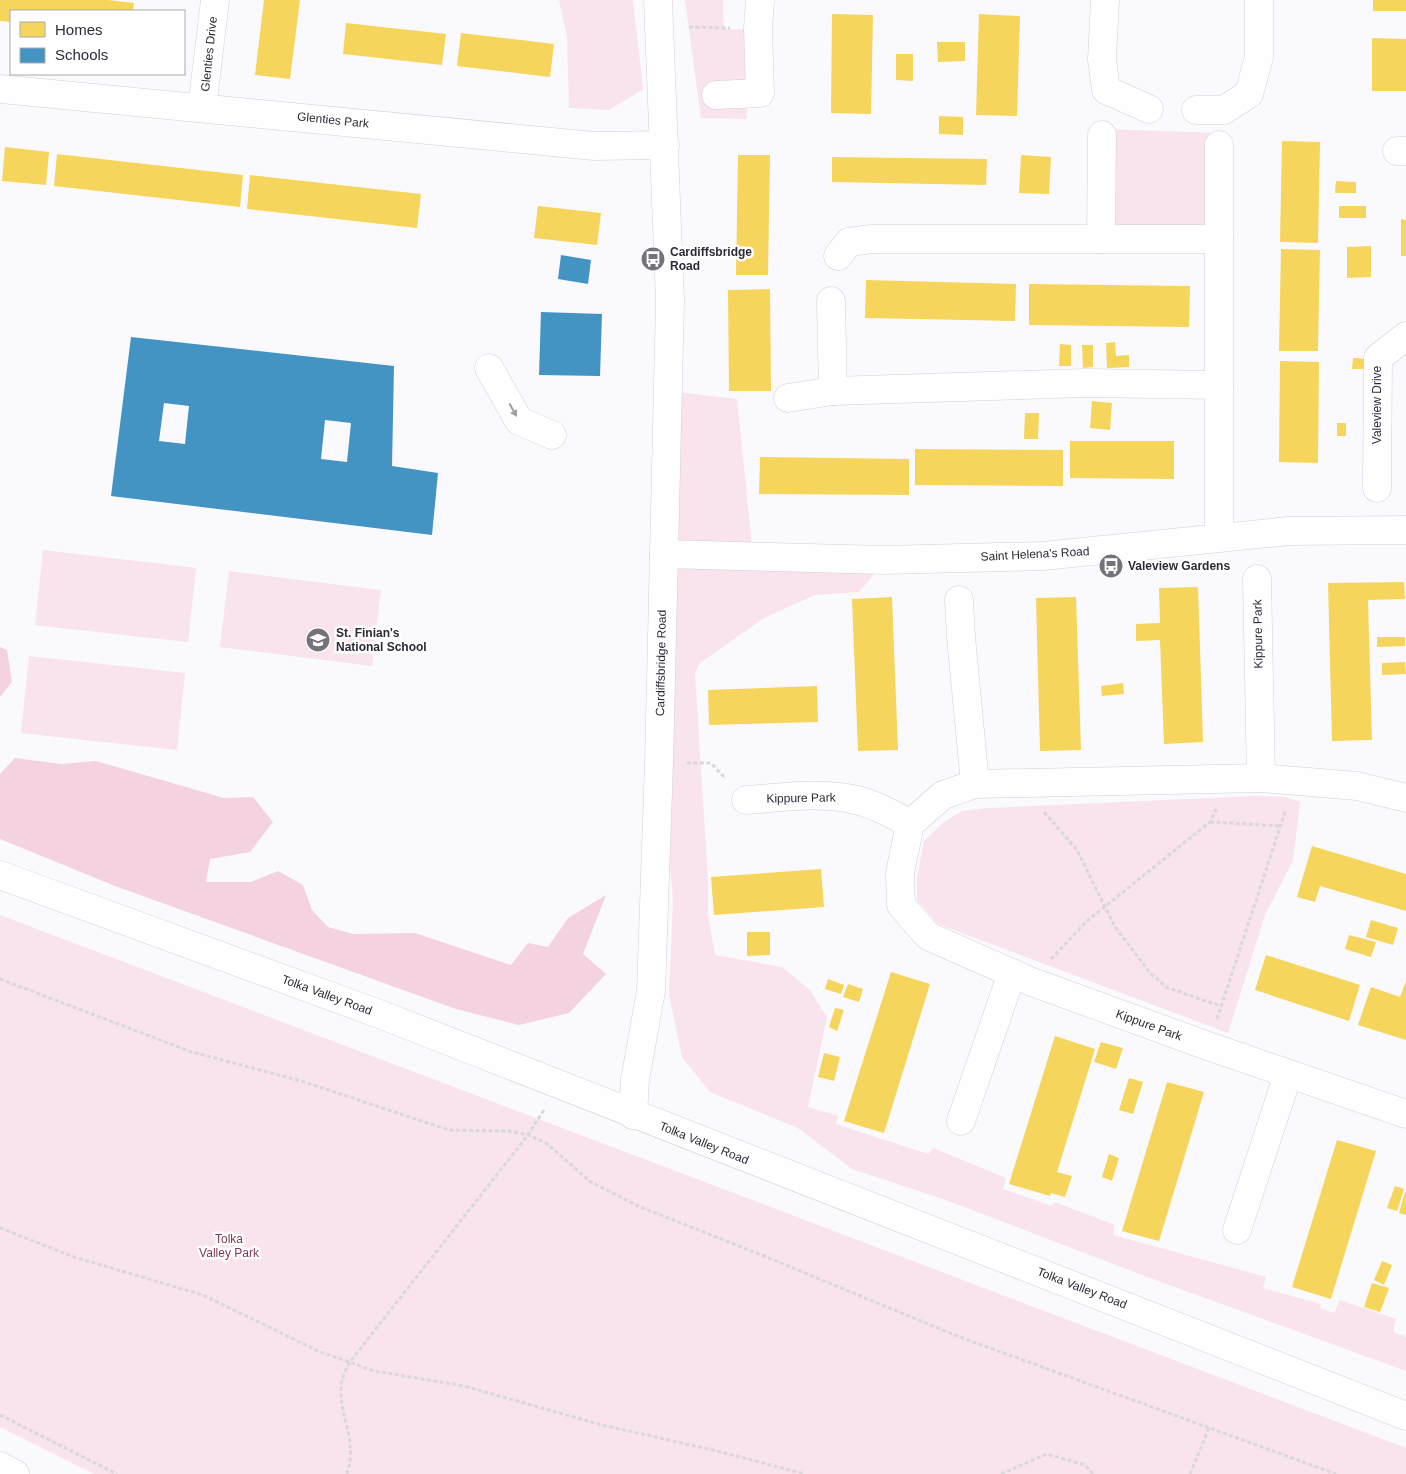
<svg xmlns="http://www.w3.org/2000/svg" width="1406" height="1474" font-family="Helvetica,sans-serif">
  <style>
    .green { fill: #f9e3ec }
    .forest { fill: #f4d2df }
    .homes { fill: #f6d55c }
    .schools { fill: #4393c3; fill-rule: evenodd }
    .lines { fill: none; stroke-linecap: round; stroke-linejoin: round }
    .minor-casing { stroke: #d1d0d7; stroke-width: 29 }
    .major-casing { stroke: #d1d0d7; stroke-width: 29 }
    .path { stroke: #d9d8da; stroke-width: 3; stroke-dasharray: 4 2.5; stroke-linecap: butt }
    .minor { stroke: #fefeff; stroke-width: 28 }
    .major { stroke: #fefeff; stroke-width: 28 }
    .oneway { fill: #a09fa5 }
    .labels { text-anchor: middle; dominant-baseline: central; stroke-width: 5; stroke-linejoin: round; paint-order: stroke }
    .street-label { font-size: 12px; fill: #2d2a37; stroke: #fff }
    .poi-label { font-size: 12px; font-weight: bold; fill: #2d2a37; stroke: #fff; text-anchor: start }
    .park-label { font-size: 12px; fill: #803856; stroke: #fff }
  </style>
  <rect width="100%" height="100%" fill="#faf9fd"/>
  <g class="green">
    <polygon points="559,0 633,0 643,89 609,110 569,108 567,37"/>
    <polygon points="685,0 723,0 724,29 759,30 746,119 701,118"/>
    <polygon points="1103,129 1219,133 1216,238 1101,238"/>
    <polygon points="668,391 737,399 753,556 665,553"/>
    <polygon points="43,550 196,568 188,642 35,625"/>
    <polygon points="665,556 884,562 859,592 815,595 764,618 700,663 695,673 708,882 708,915 715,955 782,967 809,989 827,1017 808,1107 838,1116 836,1124 928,1154 933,1148 1006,1178 1003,1189 1052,1206 1054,1202 1115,1225 1113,1235 1266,1277 1263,1288 1321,1304 1320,1308 1334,1313 1340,1300 1396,1319 1393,1332 1406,1337 1406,1371 1150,1278 946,1200 852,1169 798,1128 710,1092 682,1057 669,995 673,901 662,763"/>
    <polygon points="229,571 381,590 372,666 220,647"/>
    <polygon points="29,656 185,673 177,750 21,733"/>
    <polygon points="1254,796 1284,797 1300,802 1293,860 1265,915 1228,1033 938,924 917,900 917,878 924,841 944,822 962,811 989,808"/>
    <polygon points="0,915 1406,1448 1406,1474 94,1474 0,1427"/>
  </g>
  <g class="forest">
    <polygon points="0,647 7,650 12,682 0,697"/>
    <polygon points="15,758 61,764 96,761 224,798 253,797 273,822 250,852 210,859 206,882 251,882 278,871 303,885 312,910 328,927 353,934 415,933 511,965 528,943 548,947 568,918 606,895 583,954 606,974 569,1013 519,1025 456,1009 115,886 0,839 0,774"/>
  </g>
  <g class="homes">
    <polygon points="0,0 108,0 134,3 133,11 11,11 11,22 0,21"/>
    <polygon points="264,0 300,0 290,79 255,75"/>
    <rect x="1373" y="0" width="33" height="11"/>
    <polygon points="832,14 873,15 871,114 831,113"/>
    <polygon points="979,14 1020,16 1017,116 976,115"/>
    <polygon points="346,23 446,34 442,65 343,54"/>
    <polygon points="461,33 554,44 550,77 457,66"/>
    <polygon points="1372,38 1406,39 1406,91 1372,91"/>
    <polygon points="937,42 965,42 965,61 938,62"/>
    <polygon points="896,54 913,54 913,81 896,80"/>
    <polygon points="939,116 963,117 963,135 939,134"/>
    <polygon points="1282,141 1320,142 1318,243 1280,242"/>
    <polygon points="5,147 49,152 46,185 2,181"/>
    <polygon points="57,154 243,175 240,207 54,186"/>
    <polygon points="738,155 770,155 768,275 736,275"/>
    <polygon points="1021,155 1051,157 1049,194 1019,193"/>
    <polygon points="832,157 987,159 986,185 832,182"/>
    <polygon points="250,175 421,194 417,228 247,209"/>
    <polygon points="1336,181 1356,182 1356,193 1335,193"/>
    <polygon points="538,206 601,213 597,245 534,238"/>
    <rect x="1339" y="206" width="27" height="12"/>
    <polygon points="1401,219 1406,220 1406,256 1401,256"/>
    <polygon points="1371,246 1371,277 1347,278 1347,247"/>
    <polygon points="1281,249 1320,250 1318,351 1279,351"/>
    <polygon points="866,280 1016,284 1015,321 865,318"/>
    <polygon points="1029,284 1190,286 1189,327 1029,325"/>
    <polygon points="770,289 771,391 729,391 728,290"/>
    <polygon points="1115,342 1116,356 1129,355 1129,367 1107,368 1106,343"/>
    <polygon points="1060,344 1071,345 1071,366 1059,366"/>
    <polygon points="1082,345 1093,345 1093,367 1083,368"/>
    <polygon points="1353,358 1373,359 1373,369 1352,369"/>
    <polygon points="1280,361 1319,362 1318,463 1279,462"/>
    <polygon points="1092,401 1112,403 1110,430 1090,428"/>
    <polygon points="1025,413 1039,413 1038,439 1024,439"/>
    <rect x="1337" y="423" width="9" height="13"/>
    <polygon points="1070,441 1174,441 1174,479 1070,478"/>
    <polygon points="915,449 1063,450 1063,486 915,485"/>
    <polygon points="760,457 909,459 909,495 759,494"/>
    <polygon points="1404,582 1405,599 1368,600 1372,740 1332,741 1328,583"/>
    <polygon points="1198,587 1203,742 1164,744 1160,640 1136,641 1136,624 1160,623 1159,588"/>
    <polygon points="892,597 898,750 858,751 852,599"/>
    <polygon points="1076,597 1081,750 1040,751 1036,598"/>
    <polygon points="1377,637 1405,637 1405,646 1377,647"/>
    <polygon points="1405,662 1406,674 1382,675 1382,663"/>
    <polygon points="1123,683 1124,694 1102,696 1101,686"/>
    <polygon points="817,686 818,722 709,725 708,690"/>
    <polygon points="1312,846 1406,874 1406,911 1320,886 1315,902 1297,897"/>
    <polygon points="821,869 824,907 714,915 711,877"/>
    <polygon points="1371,920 1398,928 1393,945 1366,937"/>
    <polygon points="747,932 770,932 770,955 747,956"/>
    <polygon points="1349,935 1376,942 1371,957 1345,949"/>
    <polygon points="1266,955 1360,985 1349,1021 1255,990"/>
    <polygon points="891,972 930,984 884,1133 844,1121"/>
    <polygon points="828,979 844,985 841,994 825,989"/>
    <polygon points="1406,981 1406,1040 1358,1025 1371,987 1400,997"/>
    <polygon points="848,984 863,989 859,1002 843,997"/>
    <polygon points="835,1008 844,1010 837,1031 829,1027"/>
    <polygon points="1055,1036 1095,1049 1057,1172 1072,1176 1065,1197 1051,1193 1050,1196 1009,1184"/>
    <polygon points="1101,1042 1123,1048 1116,1069 1094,1062"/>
    <polygon points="824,1053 840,1057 834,1081 818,1077"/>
    <polygon points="1129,1078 1143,1082 1133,1114 1119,1110"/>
    <polygon points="1167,1082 1204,1092 1159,1241 1122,1231"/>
    <polygon points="1337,1140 1376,1151 1331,1299 1292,1287"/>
    <polygon points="1109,1154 1119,1158 1112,1181 1102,1177"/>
    <polygon points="1395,1186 1404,1189 1397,1211 1387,1208"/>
    <polygon points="1405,1192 1406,1192 1406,1215 1399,1213"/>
    <polygon points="1382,1261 1392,1265 1384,1285 1374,1280"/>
    <polygon points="1372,1283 1389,1288 1380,1312 1364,1307"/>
  </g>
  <g class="schools">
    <polygon points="561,255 591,260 588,284 558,279"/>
    <polygon points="541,312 602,314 600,376 539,375"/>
    <path d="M131 337 394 366 392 466 438 473 432 535 111 496ZM164 403 189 406 185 444 159 441ZM325 420 351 423 347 462 321 459Z"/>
  </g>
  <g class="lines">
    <defs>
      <g id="minor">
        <polyline points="1105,0 1102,59 1106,90 1149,109"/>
        <polyline points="0,89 594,146 665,145"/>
        <polyline points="716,95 760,93 758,29 760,0"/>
        <polyline points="202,108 215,0"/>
        <polyline points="1196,110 1224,110 1249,94 1259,57 1259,0"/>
        <polyline points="1219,145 1219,537"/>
        <polyline points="1397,151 1406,151"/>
        <polyline points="1101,239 1102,135"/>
        <polyline points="838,256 849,242 872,239 1219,239"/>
        <polyline points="831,301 833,391"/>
        <polyline points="489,368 519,421 552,435"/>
        <polyline points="788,398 833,391 1085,383 1219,385"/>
        <polyline points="1377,488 1378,358 1406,336"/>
        <polyline points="664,554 884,560 1043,556 1289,531 1406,530"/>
        <polyline points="1257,579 1261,778"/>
        <polyline points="959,600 961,637 975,784"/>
        <polyline points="1406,798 1357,786 1261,778 975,784 943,795 910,824 900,873 901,905 928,936 1032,982 1208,1046 1406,1114"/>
        <path d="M746 800C778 798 814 792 846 798 869 801 890 813 910 824"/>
        <polyline points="961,1121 1012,973"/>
        <polyline points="1237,1230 1288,1074"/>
      </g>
      <g id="major">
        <polyline points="0,875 382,1015 1406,1416"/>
        <polyline points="633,1115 635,1080 651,991 659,763 670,301 658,0"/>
        <polyline points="0,1466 15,1474"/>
      </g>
    </defs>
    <use href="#minor" class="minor-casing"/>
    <use href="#major" class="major-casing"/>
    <g class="path">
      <polyline points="689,27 730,28"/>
      <polyline points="687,763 711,763 726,779"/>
      <polyline points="1044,812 1077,850 1115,927 1151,974 1168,988 1221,1006"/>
      <polyline points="1210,822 1281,826"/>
      <polyline points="1051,959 1087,921 1210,822 1217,808"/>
      <polyline points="0,979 189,1051 301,1081 449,1130 508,1131 528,1135 546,1143 591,1182 638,1206 764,1256 957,1336 1336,1474"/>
      <polyline points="1217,1019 1286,809"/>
      <polyline points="0,1228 74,1257 203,1295 318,1351 374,1371 464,1386 602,1425 713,1450 805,1474"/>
      <polyline points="0,1415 117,1474"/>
      <path d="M347 1474C359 1438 336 1413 342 1381 343 1375 347 1368 349 1363L528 1135 544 1110"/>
      <polyline points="1001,1474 1047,1454 1085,1465 1093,1474"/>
      <polyline points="1190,1474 1209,1428"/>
    </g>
    <use href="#minor" class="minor"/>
    <use href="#major" class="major"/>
  </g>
  <defs><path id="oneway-solid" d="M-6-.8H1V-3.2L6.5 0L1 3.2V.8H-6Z" transform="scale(1.25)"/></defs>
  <use class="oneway" href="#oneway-solid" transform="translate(513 410) rotate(61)"/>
  <defs>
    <symbol id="bus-disc" viewBox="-11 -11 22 22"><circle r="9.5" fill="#75727c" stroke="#fff"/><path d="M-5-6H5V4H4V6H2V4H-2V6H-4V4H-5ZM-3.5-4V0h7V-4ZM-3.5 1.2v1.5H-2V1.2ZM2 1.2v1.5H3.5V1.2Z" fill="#fff"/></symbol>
    <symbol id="school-disc" viewBox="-11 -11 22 22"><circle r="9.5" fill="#75727c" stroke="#fff"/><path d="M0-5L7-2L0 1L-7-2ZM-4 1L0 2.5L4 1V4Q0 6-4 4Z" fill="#fff"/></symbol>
  </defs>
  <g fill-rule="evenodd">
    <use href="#bus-disc" x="639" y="245" width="28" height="28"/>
    <use href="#bus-disc" x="1097" y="552" width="28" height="28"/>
    <use href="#school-disc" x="304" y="626" width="28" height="28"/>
  </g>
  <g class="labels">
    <g class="street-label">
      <text transform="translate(209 54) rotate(-84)">Glenties Drive</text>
      <text transform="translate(333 120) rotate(6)">Glenties Park</text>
      <text transform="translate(1377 405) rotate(-90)">Valeview Drive</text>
      <text transform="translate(1035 554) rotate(-3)">Saint Helena's Road</text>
      <text transform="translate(1258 634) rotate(-91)">Kippure Park</text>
      <text transform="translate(661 663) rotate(-89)">Cardiffsbridge Road</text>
      <text transform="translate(801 798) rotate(-1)">Kippure Park</text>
      <text transform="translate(327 995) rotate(20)">Tolka Valley Road</text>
      <text transform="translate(1149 1025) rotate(20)">Kippure Park</text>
      <text transform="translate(704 1143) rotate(22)">Tolka Valley Road</text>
      <text transform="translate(1082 1288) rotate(21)">Tolka Valley Road</text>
    </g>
    <g class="poi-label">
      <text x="670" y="252">Cardiffsbridge<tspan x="670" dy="14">Road</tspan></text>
      <text x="1128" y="566">Valeview Gardens</text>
      <text x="336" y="633">St. Finian's<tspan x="336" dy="14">National School</tspan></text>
    </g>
    <g class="park-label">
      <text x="229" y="1239">Tolka<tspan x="229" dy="14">Valley Park</tspan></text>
    </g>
  </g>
  <rect x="10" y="10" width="175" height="65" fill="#ffffff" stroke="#abaaaf"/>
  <rect x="20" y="22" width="25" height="15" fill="#f6d55c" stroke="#abaaaf"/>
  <text x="55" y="35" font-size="15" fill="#2d2a37">Homes</text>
  <rect x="20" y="48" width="25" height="15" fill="#4393c3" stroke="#abaaaf"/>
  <text x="55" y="60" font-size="15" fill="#2d2a37">Schools</text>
</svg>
